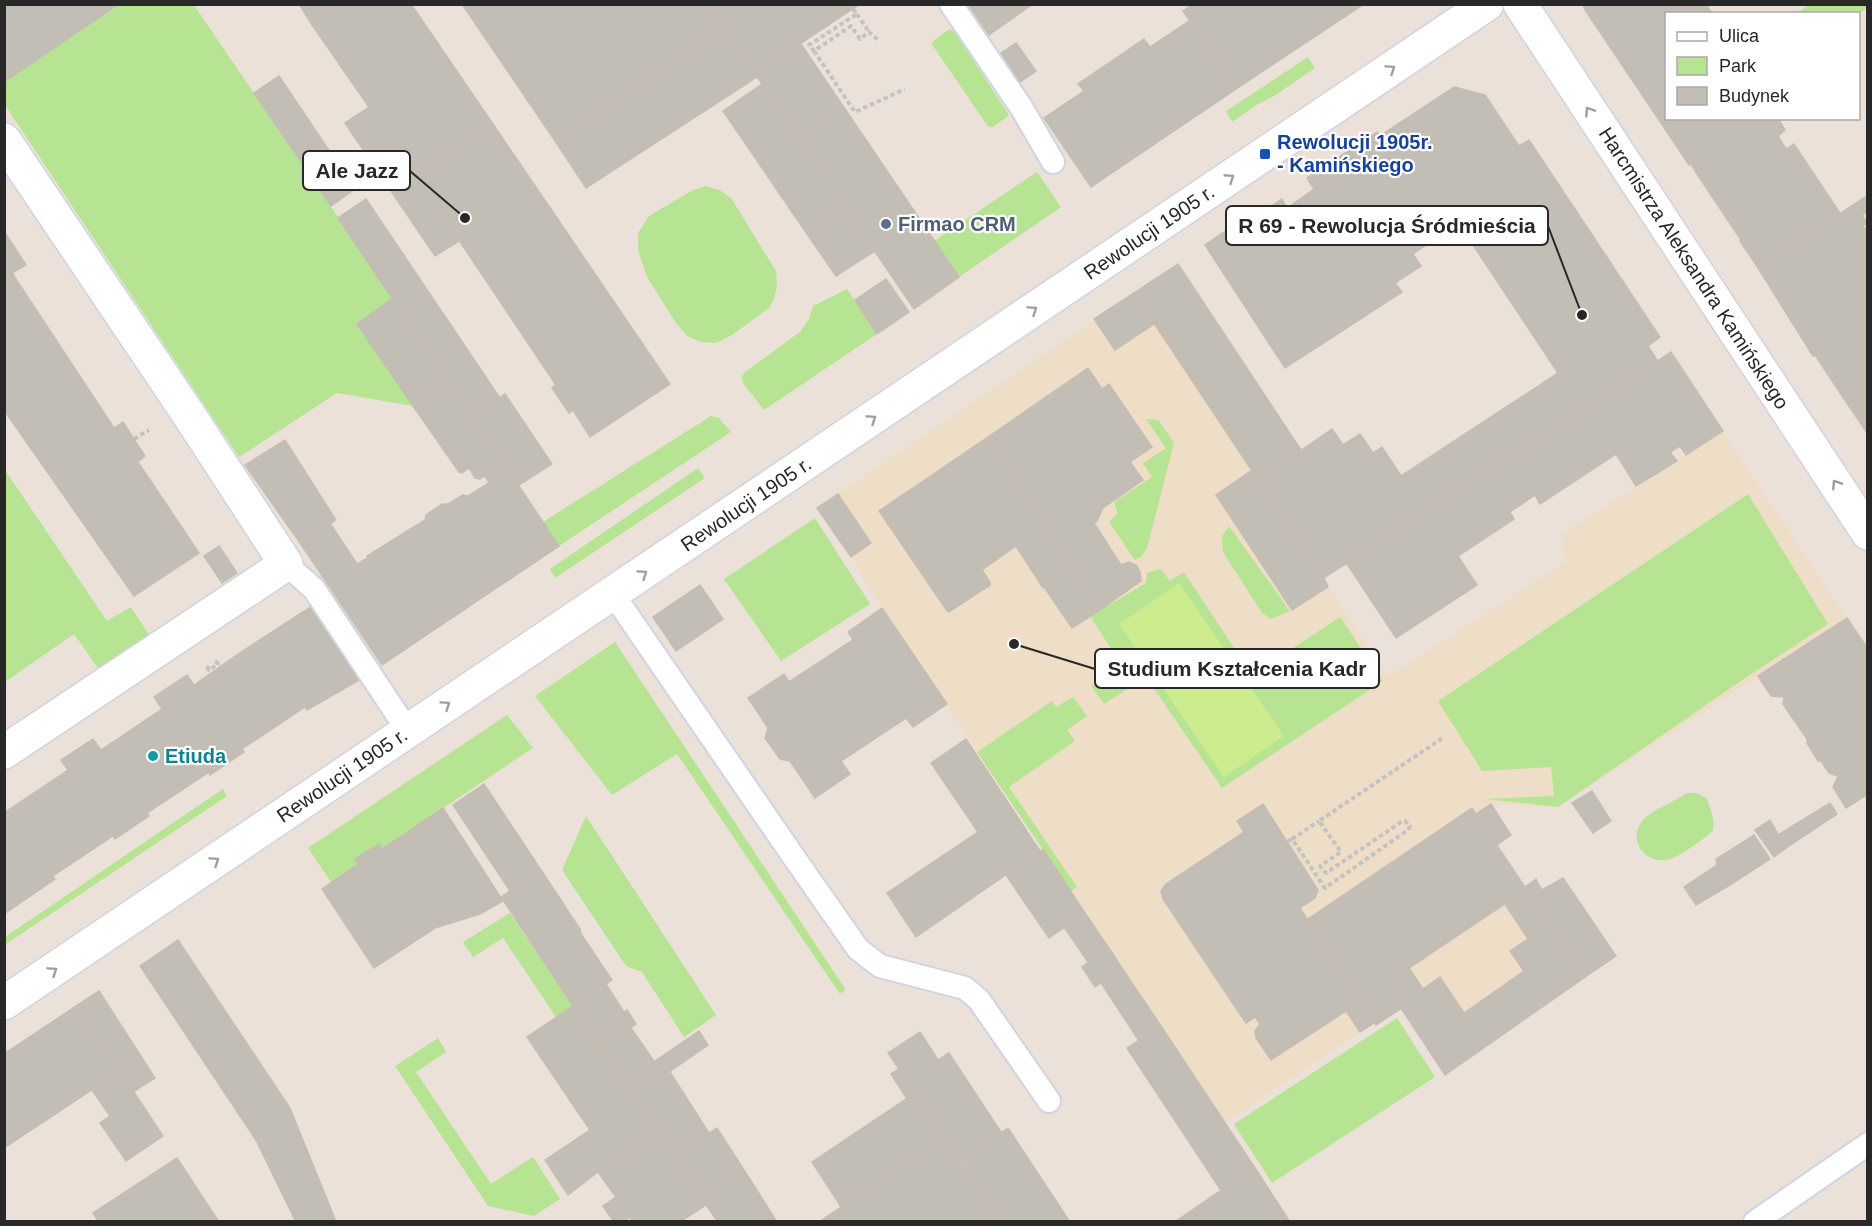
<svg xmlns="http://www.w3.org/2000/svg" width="1872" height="1226" font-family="Helvetica,sans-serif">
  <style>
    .education { fill: #eedec7 }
    .green { fill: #b6e492 }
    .pitch { fill: #cdec8d }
    .building { fill: #c2bdb5; stroke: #c6bdb3; stroke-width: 1.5 }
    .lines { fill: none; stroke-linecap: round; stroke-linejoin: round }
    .lane-casing { stroke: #ced4e2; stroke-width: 26 }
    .street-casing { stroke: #ced4e2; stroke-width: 36 }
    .secondary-casing { stroke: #ced4e2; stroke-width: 36 }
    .path { stroke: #c3c3c3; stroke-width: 4; stroke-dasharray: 4.5 3; stroke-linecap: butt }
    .lane { stroke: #fff; stroke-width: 22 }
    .street { stroke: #fff; stroke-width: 33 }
    .secondary { stroke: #fff; stroke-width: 33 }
    .oneway { stroke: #9e9e9e }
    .transit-dot { fill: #1a4fb4; stroke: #fff; stroke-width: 2 }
    .service-dot { fill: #5c6f8a; stroke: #fff; stroke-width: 2 }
    .culture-dot { fill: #0f9aa8; stroke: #fff; stroke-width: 2 }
    .labels { text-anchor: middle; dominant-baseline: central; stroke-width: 4.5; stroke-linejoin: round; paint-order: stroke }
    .transit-label { font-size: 20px; font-weight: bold; fill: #164399; stroke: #fff; text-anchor: start }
    .service-label { font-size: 20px; font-weight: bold; fill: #4e5e75; stroke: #fff; text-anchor: start }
    .street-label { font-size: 20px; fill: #282828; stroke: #fff }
    .culture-label { font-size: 20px; font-weight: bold; fill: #0d838f; stroke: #fff; text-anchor: start }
    .leader { fill: none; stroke: #282828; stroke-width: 2 }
    .callout-dot { fill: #282828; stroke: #fff; stroke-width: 2 }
    .callout { fill: #fff; stroke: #282828; stroke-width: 2 }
    .callout-label { font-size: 21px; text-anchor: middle; font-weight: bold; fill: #282828 }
  </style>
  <rect width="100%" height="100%" fill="#ebe1d9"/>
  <polygon class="education" points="1134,293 1388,677 1565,562 1561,535 1723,431 1847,618 1558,807 1491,804 1477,813 1585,977 1445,1075 1400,1009 1376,1025 1374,1023 1225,1123 882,608 851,557 817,508"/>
  <g class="green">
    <polygon points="119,5 194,5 393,298 357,324 413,406 337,393 239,457 5,105 4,82"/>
    <polygon points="1809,5 1867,5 1867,8 1858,14 1796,13"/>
    <polygon points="949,29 954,31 1009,115 993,127 990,127 987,125 931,43"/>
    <polygon points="1308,57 1315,68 1274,96 1258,104 1232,122 1226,111"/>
    <polygon points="1037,172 1061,207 959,277 934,241"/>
    <polygon points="705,186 720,190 731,198 776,271 777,286 774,299 769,308 732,335 716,343 701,342 687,336 676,323 647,277 638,250 638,233 649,216 693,190"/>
    <polygon points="847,289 877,334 764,410 743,383 742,377 744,373 800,332 809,319 813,306"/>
    <polygon points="711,416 719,418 731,432 559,546 543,522"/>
    <polygon points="1146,419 1158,420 1174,443 1147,548 1141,557 1135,560 1109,522 1118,513 1114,502 1152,477 1143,463 1166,448"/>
    <polygon points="698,468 705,478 555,578 550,569"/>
    <polygon points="5,470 107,621 131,607 149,635 98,668 74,634 5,682"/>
    <polygon points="1748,494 1828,624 1748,676 1558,807 1484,799 1554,796 1551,767 1482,771 1438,701"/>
    <polygon points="815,518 870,604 781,661 724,579"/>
    <polygon points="1229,526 1290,611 1271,619 1262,613 1223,552 1222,536"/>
    <polygon points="1161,569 1170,581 1184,572 1252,675 1340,617 1383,681 1222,788 1146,677 1104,704 1091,686 1121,664 1090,616 1146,583 1147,573"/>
    <polygon points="615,642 846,990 840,994 677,754 612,795 535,696"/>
    <polygon points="1073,697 1087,716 1067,730 1075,741 1009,787 1077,887 1071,891 977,752 1052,701 1056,707"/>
    <polygon points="507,715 533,748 382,849 378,844 355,859 358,864 331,882 308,848"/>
    <polygon points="223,789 227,796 6,944 5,937"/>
    <path d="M1687 793H1696L1706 798C1711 809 1715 819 1713 831 1703 839 1682 855 1670 859 1646 866 1626 840 1643 820 1652 810 1675 801 1687 793Z"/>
    <polygon points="586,816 716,1015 684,1037 642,972 626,966 562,870"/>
    <polygon points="510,913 573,1006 556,1017 503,938 473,957 463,942"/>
    <polygon points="1397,1018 1435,1077 1272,1183 1234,1124"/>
    <polygon points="438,1038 446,1052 416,1072 491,1184 533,1157 560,1199 534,1216 488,1206 395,1066"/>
  </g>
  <polygon class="pitch" points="1179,583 1284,736 1224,777 1119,624"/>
  <g class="building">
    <polygon points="4,4 119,4 4,82"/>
    <polygon points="299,4 343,4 312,25"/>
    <polygon points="343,4 411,4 493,124 414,174 396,147 372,163 345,123 369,107 312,25"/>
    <polygon points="462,4 708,4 725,30 555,141"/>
    <polygon points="708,4 860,4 755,74"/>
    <polygon points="968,4 1029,4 1030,6 989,35"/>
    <polygon points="1193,4 1360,4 1361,6 1236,89 1183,11"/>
    <polygon points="1583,4 1706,4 1712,14 1666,14 1666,118 1700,118 1671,138 1585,10"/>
    <polygon points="1189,21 1236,89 1091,187 1044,118 1084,91 1078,84 1144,39 1150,47"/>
    <polygon points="725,30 757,77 586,188 555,141"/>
    <polygon points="1016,43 1036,71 1020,82 1001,53"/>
    <polygon points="801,44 843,106 797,137 755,74"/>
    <polygon points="279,76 355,189 331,206 254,93"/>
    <polygon points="762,84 845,207 807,234 723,111"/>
    <polygon points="1454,87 1485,95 1519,146 1529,140 1660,337 1648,346 1657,360 1324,578 1258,480 1332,429 1343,445 1360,434 1373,453 1382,447 1401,476 1558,373 1465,233 1446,246 1440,236 1413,254 1421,266 1395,283 1402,292 1285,368 1205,245 1243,219 1246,223 1282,199 1287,208 1314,189 1307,178 1377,132 1380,136"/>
    <polygon points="843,106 959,277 914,309 797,137"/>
    <polygon points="1700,118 1778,118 1785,130 1778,136 1786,149 1794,144 1840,213 1758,268 1740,241 1741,240 1697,174 1691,164 1689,165 1671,138"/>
    <polygon points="493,124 670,384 590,437 573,410 569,413 552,388 556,385 446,221 450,219 418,172"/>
    <polygon points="396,147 414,174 418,172 450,219 446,221 459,241 435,256 372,163"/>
    <polygon points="1865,197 1868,201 1868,212 1862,215 1867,223 1863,226 1868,232 1868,382 1844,399 1815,355 1813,356 1758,268"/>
    <polygon points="366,199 500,398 472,417 338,218"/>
    <polygon points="845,207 875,251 836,276 807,234"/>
    <polygon points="4,231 26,265 12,273 114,428 123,422 145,456 138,462 199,553 134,596 4,410"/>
    <polygon points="1178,264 1301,450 1258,480 1134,293"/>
    <polygon points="886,279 909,312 877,334 855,300"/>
    <polygon points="1134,293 1154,324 1115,350 1094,319"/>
    <polygon points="393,298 449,381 413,406 357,324"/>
    <polygon points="1671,352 1723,431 1686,455 1680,446 1670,452 1677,461 1636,486 1616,454 1540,504 1535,495 1510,512 1514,519 1458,556 1477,585 1396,638 1347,564"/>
    <polygon points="1088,368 1102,389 1109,384 1152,447 1130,462 1143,480 1103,508 1097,521 1094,523 1121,565 1129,562 1136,565 1140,572 1141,581 1100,610 988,437"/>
    <polygon points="449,381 559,546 382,665 300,543 330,523 357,564 368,558 367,556 425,520 426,515 442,504 448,504 463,495 468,496 489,483 485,476 480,479 475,478 469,468 462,473 459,472 413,406"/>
    <polygon points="1868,382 1868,434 1844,399"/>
    <polygon points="505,394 552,464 519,485 472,417"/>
    <polygon points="988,437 1073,568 1043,588 1016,546 982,570 990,582 990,585 949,612 947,611 879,511"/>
    <polygon points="285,440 336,520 300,543 245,465"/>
    <polygon points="1252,470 1324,578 1328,587 1292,610 1216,495"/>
    <polygon points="838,494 871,543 851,557 817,508"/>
    <polygon points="219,546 237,573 222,583 204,556"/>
    <polygon points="1073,568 1100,610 1072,628 1044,587"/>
    <polygon points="700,585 723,619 676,651 653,617"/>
    <polygon points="312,606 361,679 307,710 305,707 242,749 244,752 210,775 209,772 147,813 149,816 115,839 113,836 53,876 55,879 4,914 4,813 68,770 61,760 93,739 101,750 162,709 154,697 187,675 194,685 238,654"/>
    <polygon points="882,608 947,704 913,727 906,718 841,761 850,774 815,798 790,761 780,759 765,738 768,728 748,698 784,674 789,682 853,640 848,632"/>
    <polygon points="1847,618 1868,649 1868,794 1846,808 1833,787 1838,776 1829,773 1821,761 1818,761 1807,743 1807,739 1783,704 1784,697 1771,696 1758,676"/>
    <polygon points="966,739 1040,851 916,937 887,893 978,832 931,763"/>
    <polygon points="484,784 541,870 510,891 453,805"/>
    <polygon points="1592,791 1611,821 1593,833 1572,803"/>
    <polygon points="1830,803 1837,814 1786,848 1778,835"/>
    <polygon points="1263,804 1318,890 1315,898 1300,908 1374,1023 1360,1032 1346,1011 1271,1060 1256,1038 1255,1031 1260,1024 1255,1017 1246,1023 1163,899 1161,891 1166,884 1244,832 1237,821"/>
    <polygon points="1491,804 1511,835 1497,845 1476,814"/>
    <polygon points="443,808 503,901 480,914 435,928 374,968 322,889 358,864 355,859 379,844 382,849"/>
    <polygon points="1472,808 1551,926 1530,942 1505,904 1390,981 1396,986 1408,1004 1376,1025 1308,919"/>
    <polygon points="1770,820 1786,848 1774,857 1755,830"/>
    <polygon points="1754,835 1770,859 1730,885 1717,865 1716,859"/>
    <polygon points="1043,849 1085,913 1049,938 1006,875"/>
    <polygon points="1717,865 1730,885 1696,905 1684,887"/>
    <polygon points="541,870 580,929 581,934 612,980 573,1006 501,897"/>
    <polygon points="1563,878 1616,956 1585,977 1525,887 1536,879 1542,890"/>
    <polygon points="1085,913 1109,948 1088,962 1064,927"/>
    <polygon points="1551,926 1585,977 1445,1075 1401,1008 1408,1004 1396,986 1390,981 1409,968 1423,989 1440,977 1464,1013 1524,971 1510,951 1528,939 1530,942"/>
    <polygon points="178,940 290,1108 335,1219 328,1222 296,1222 256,1140 140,966"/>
    <polygon points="1109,948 1122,968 1095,987 1082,967"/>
    <polygon points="1122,968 1161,1026 1139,1041 1101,983"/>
    <polygon points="606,984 624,1012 591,1034 573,1006"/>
    <polygon points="99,991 155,1078 133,1092 76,1006"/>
    <polygon points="76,1006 120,1071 7,1146 4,1143 4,1054"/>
    <polygon points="573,1006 623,1083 635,1100 637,1099 659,1133 598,1172 568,1195 545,1160 590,1130 527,1037"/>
    <polygon points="627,1010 636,1024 601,1049 591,1034"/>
    <polygon points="1161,1026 1257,1171 1222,1192 1127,1048"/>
    <polygon points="631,1028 654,1061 623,1083 601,1049"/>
    <polygon points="699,1031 708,1045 633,1097 623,1083"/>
    <polygon points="920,1032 938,1060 949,1053 1001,1132 961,1160 888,1053"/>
    <polygon points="899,1069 915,1093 907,1099 891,1074"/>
    <polygon points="120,1071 163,1136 126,1161 100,1123 110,1116 92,1090"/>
    <polygon points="670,1072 709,1133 674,1155 637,1099 635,1100 633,1097"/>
    <polygon points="915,1093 945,1138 841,1207 812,1162"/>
    <polygon points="717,1128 744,1170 701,1197 674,1155"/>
    <polygon points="1008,1128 1070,1222 1002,1222 961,1160"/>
    <polygon points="659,1133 706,1205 680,1222 633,1222 630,1217 623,1222 614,1222 603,1206 616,1197 598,1172"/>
    <polygon points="945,1138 1002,1222 819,1222 841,1207"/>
    <polygon points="177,1158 219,1222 99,1222 93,1213"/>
    <polygon points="744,1170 777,1222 718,1222 706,1205 701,1197"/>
    <polygon points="1257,1171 1290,1222 1175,1222 1221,1190 1222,1192"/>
  </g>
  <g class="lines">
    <defs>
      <g id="lane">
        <polyline points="951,4 1021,107 1053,162"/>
        <polyline points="286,564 314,589 408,731"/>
        <polyline points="613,594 793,856 858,949 880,966 965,988 979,1000 1049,1101"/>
        <polyline points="1755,1222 1868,1144"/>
      </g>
      <g id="street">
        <polyline points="1520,4 1868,533"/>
        <polyline points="4,140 189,415 286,564 4,752"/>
      </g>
      <polyline id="secondary" points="4,1003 1487,4"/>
    </defs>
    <use href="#lane" class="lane-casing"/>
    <use href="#street" class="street-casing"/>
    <use href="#secondary" class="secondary-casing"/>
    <g class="path">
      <polyline points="853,9 857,14 809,45 814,51 851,26 860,39 869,32 878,40"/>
      <polyline points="857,14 869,32"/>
      <polyline points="814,51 855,112 905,89"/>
      <polyline points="134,439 149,430"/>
      <polyline points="207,666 209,670 218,664 215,660"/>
      <polyline points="1292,839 1319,821"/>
      <polyline points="1288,841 1292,839 1325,888 1408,830 1410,826 1405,821 1401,822 1326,873 1320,866 1341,852 1319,821 1444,737"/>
    </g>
    <use href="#lane" class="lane"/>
    <use href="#street" class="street"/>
    <use href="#secondary" class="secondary"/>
  </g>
  <defs><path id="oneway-chevron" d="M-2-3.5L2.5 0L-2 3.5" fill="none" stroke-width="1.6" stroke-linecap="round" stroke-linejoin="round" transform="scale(1.5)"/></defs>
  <g class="oneway">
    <use href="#oneway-chevron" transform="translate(1391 69) rotate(-34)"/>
    <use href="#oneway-chevron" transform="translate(1589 111) rotate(-124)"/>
    <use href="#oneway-chevron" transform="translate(1230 178) rotate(-34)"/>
    <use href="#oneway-chevron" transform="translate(1033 310) rotate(-34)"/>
    <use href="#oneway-chevron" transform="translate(872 419) rotate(-34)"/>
    <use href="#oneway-chevron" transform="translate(1836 484) rotate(-123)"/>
    <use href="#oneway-chevron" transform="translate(643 574) rotate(-34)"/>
    <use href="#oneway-chevron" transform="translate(446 705) rotate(-34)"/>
    <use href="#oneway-chevron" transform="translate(215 861) rotate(-34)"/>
    <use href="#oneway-chevron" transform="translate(53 971) rotate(-34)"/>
  </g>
  <rect class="transit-dot" x="1259" y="148" width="12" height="12" rx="3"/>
  <circle class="service-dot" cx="886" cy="224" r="6"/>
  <circle class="culture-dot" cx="153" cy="756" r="6"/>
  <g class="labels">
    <g class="transit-label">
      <text x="1277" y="142">Rewolucji 1905r.<tspan x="1277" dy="23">- Kamińskiego</tspan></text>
    </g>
    <g class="service-label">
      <text x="898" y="224">Firmao CRM</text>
    </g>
    <g class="street-label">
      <text transform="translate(1149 232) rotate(-34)">Rewolucji 1905 r.</text>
      <text transform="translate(1694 268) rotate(57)">Harcmistrza Aleksandra Kamińskiego</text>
      <text transform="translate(746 504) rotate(-34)">Rewolucji 1905 r.</text>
      <text transform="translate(342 775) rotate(-34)">Rewolucji 1905 r.</text>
    </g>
    <g class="culture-label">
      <text x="165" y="756">Etiuda</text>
    </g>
  </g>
  <path class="leader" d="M465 218L410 171M1582 315L1548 226M1014 644L1095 669"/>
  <g class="callout-dot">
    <circle cx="465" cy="218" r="6"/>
    <circle cx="1582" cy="315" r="6"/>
    <circle cx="1014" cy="644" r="6"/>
  </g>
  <g class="callout">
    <rect x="303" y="151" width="107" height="39" rx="6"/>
    <rect x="1226" y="206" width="322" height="39" rx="6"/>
    <rect x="1095" y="649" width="284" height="39" rx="6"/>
  </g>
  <g class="callout-label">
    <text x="357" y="178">Ale Jazz</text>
    <text x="1387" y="233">R 69 - Rewolucja Śródmieścia</text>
    <text x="1237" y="676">Studium Kształcenia Kadr</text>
  </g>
  <rect width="1872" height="1226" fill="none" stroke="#282828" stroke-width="12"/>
  <rect x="1665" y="12" width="195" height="108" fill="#ffffff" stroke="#a9a9a9" stroke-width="1.5"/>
  <rect x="1677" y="32" width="30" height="9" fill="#ffffff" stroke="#a9a9a9" stroke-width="1.5"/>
  <text x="1719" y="42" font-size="18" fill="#282828">Ulica</text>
  <rect x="1677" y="57" width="30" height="18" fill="#b6e492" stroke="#a9a9a9" stroke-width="1.5"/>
  <text x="1719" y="72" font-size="18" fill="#282828">Park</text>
  <rect x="1677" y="87" width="30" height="18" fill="#c2bdb5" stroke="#a9a9a9" stroke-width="1.5"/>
  <text x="1719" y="102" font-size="18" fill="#282828">Budynek</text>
</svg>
